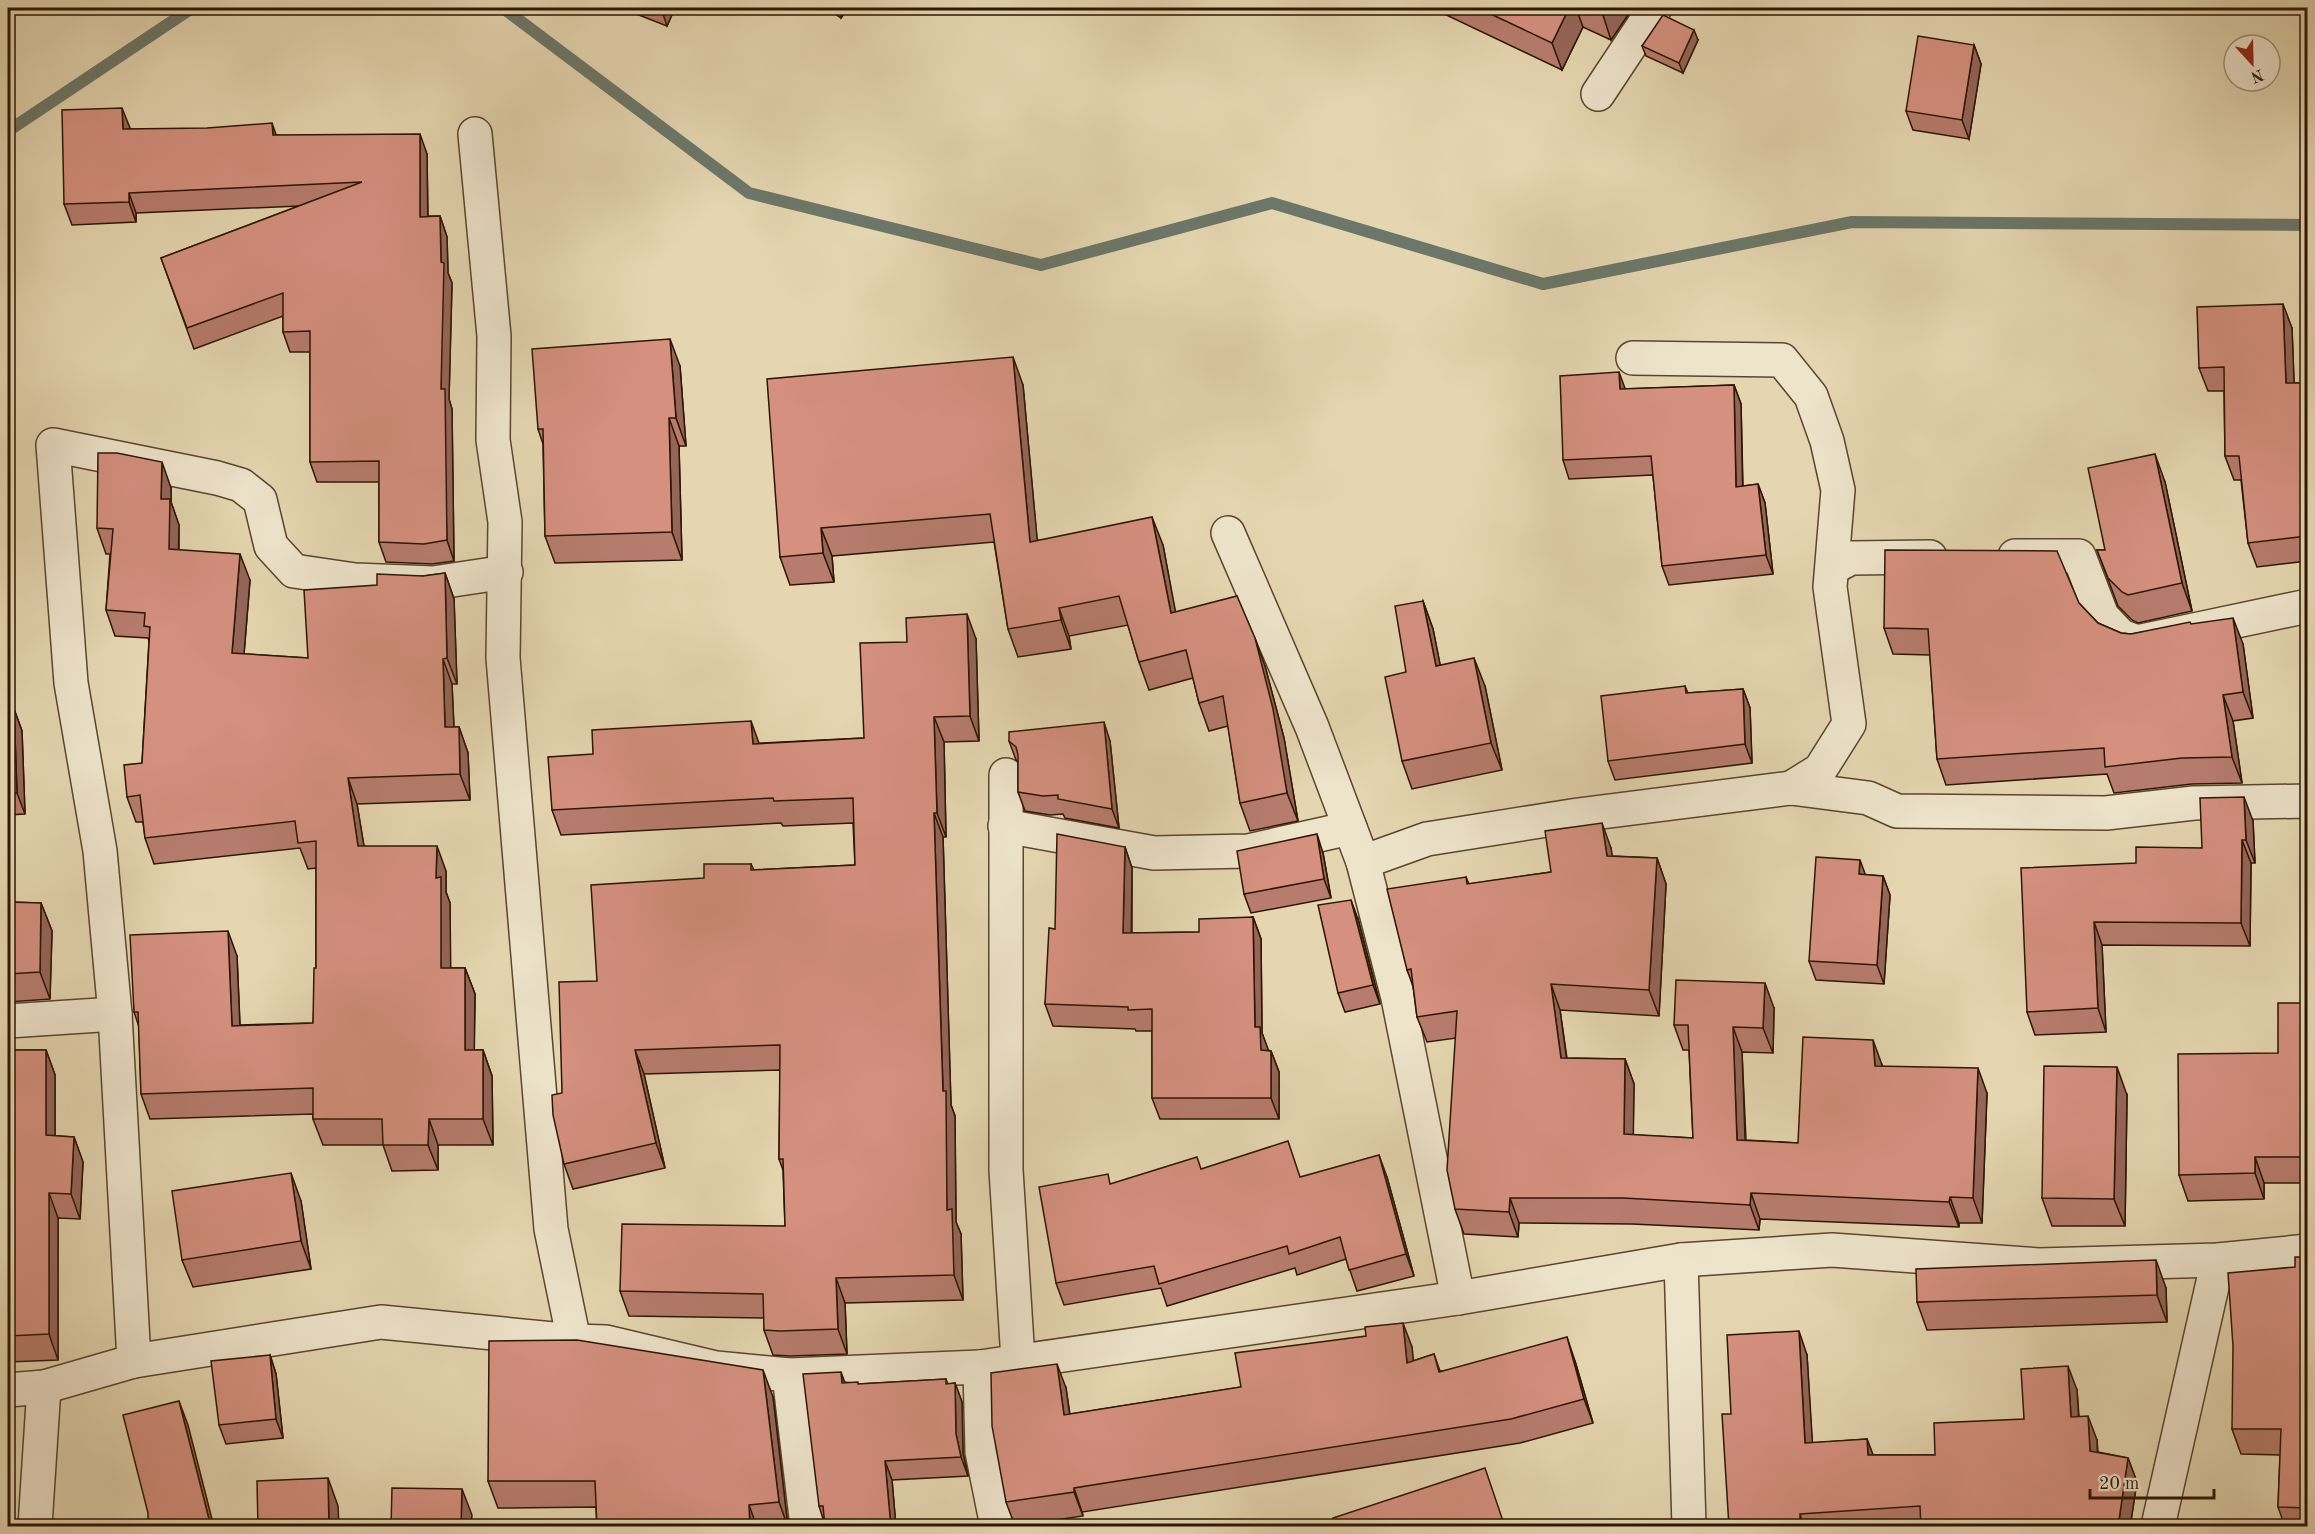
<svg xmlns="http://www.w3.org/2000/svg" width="2315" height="1534" font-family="'Old Standard TT',serif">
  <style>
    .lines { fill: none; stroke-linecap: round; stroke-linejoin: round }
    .stream { stroke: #6c776a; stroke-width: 12 }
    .street-casing { stroke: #5a462c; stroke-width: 36 }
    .street { stroke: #eee4cc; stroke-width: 33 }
    .wall { fill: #b77c6e; stroke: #2c1600; stroke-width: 1.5 }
    .shaded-wall { fill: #95655a; stroke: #2c1600; stroke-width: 1.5 }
    .building { fill: #d59080; stroke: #2c1600; stroke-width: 1.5 }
  </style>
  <rect width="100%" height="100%" fill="#e5d6b1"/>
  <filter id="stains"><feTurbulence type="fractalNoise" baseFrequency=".00333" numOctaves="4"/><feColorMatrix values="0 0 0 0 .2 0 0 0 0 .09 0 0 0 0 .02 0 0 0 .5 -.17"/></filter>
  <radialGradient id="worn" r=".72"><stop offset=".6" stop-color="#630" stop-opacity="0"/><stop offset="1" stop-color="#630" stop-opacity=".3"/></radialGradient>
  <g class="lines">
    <g class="stream">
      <polyline points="503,8 749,193 1041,265 1272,203 1543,284 1852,222 2308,225"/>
      <polyline points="8,131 192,8"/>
    </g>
    <defs>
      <g id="street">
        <polyline points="1598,94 1655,8"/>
        <polyline points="475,134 494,336 493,440 505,522 503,658 551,1229 574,1341"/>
        <polyline points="1633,358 1782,360 1811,396 1827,441 1838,490 1830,587 1849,724 1820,770 1791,788"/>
        <polyline points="1228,533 1312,727 1363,862 1398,998 1458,1298"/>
        <polyline points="2015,556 2079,556 2102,616 2121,636 2137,642 2308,606"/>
        <polyline points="1832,568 1851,558 1930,557"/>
        <polyline points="506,572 433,583 355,580 294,571 271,546 260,500 241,485 217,478 53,445 71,683 100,851 115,1014 134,1361 381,1322 574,1341 606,1342 716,1368 789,1375 980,1367 1458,1298 1681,1260 1832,1250 2039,1265 2218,1260 2308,1251"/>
        <polyline points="1006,775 1006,1170 1018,1360"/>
        <polyline points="1005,826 1154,853 1248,851 1350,828"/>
        <polyline points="1363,862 1427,839 1578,815 1791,788 1868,798 1897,811 2106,813 2194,803 2308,801"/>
        <polyline points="8,1021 115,1014"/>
        <polyline points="1681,1260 1689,1526"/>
        <polyline points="980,1367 982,1452 997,1526"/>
        <polyline points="789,1375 807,1526"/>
        <polyline points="8,1390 44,1387 134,1361"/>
        <polyline points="35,1526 44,1387"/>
        <polyline points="2158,1526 2218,1260"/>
      </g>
    </defs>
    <use href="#street" class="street-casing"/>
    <use href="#street" class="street"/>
  </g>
  <g class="wall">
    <polygon points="621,8 675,8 667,26"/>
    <polygon points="826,8 848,8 841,18"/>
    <polygon points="1439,8 1632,8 1632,9 1611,40 1583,27 1562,70 1440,12"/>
    <polygon points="1698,40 1683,73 1646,56 1642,46"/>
    <polygon points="1974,45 1981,64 1969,139 1913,130 1906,111"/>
    <polygon points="130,129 277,135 427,154 428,216 440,216 447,237 448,273 452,283 449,399 452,409 454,561 432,564 386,562 379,542 379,482 317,482 310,462 310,352 290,352 283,332 283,316 194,349 161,258 299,206 136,213 136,222 72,225 64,204"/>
    <polygon points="2292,328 2294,383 2307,383 2307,561 2257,567 2248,543 2241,480 2234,480 2225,456 2224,391 2208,391 2199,368"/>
    <polygon points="680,366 686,446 679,446 682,560 555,563 545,536 543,444 538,429"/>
    <polygon points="1023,385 1037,540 1163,545 1175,612 1265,666 1284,738 1298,821 1250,831 1240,803 1228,726 1209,731 1199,703 1193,678 1149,690 1139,662 1128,625 1069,636 1071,649 1018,657 1008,629 994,542 832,556 834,582 790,585 780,557"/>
    <polygon points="1734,385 1741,404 1743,486 1758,484 1765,503 1773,574 1669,585 1662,566 1653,475 1569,479 1563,460 1625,389"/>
    <polygon points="2165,482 2192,611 2138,623 2132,620 2118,606 2097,550 2105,550"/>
    <polygon points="171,488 171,502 179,525 179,550 250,580 244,654 308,658 377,585 423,576 445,573 454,599 457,684 452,684 454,727 459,727 468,753 470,800 357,804 364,846 446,871 446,892 450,903 450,968 465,968 475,994 474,1050 483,1050 492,1076 493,1145 438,1145 438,1170 392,1171 383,1145 323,1145 313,1119 313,1114 150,1119 141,1094 139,1027 134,1012 237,956 240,1025 313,1023 316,968 316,868 308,869 300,848 154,864 145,838 143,822 136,822 127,797 142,763 149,641 148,638 115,636 106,610 110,554 106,554 97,528"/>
    <polygon points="1423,601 1433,629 1440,665 1485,686 1502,770 1412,789 1402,761 1406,672"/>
    <polygon points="2079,603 2098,623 2121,633 2131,634 2191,624 2243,644 2253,718 2233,721 2242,783 2192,784 2114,793 2107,774 1946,785 1937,759 1930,655 1893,654 1884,628"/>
    <polygon points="976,639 979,741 944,742 946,837 943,837 951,1105 955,1116 956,1222 961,1234 963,1300 845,1303 847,1354 790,1356 773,1355 764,1330 764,1318 629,1316 620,1291 785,1226 783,1170 779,1159 780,1070 644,1074 665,1168 573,1189 564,1164 562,1093 597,981 704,878 751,864 754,870 855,865 853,823 783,826 781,823 561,835 552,810 760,743 864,738"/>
    <polygon points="1685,686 1688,693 1743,689 1750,708 1752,763 1615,780 1608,761"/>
    <polygon points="14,709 22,731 25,814 8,815 8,710"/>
    <polygon points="1009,741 1110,741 1119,828 1065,818 1063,814 1050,815 1025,811 1018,792 1018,761 1016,760"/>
    <polygon points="2253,821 2255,863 2251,863 2250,946 2102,945 2106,1032 2035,1035 2027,1012 2136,863 2202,848"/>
    <polygon points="1125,847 1132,868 1132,933 1199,932 1253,917 1261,939 1262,1033 1268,1050 1271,1051 1279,1072 1279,1119 1160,1119 1152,1098 1152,1031 1136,1031 1135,1029 1053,1026 1045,1004 1055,929"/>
    <polygon points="1611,848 1612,856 1657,858 1666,884 1659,1016 1560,1010 1567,1058 1625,1059 1634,1084 1633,1135 1693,1138 1689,1050 1683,1050 1674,1025 1774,1008 1773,1053 1742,1052 1746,1140 1798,1143 1882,1065 1882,1066 1987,1093 1982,1223 1959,1223 1959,1227 1760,1219 1759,1230 1632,1224 1519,1223 1518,1237 1464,1234 1455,1209 1456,1038 1427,1042 1417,1017 1413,986 1407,970 1466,877 1469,884 1551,872"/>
    <polygon points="1323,853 1331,898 1251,913 1244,894"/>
    <polygon points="1865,875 1883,876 1890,895 1884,984 1816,980 1809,961"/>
    <polygon points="8,902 41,903 52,931 50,999 8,1002"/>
    <polygon points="1358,919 1380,1004 1345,1012 1338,993"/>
    <polygon points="2307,1003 2307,1183 2264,1183 2264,1199 2188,1201 2179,1175 2278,1053"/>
    <polygon points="8,1050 46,1050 55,1075 55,1136 74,1137 83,1162 80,1219 58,1218 58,1360 8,1362"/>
    <polygon points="2127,1095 2125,1226 2052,1226 2042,1198"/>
    <polygon points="1201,1169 1300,1177 1387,1177 1414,1276 1357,1291 1346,1259 1297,1275 1295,1268 1167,1306 1161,1288 1064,1305 1056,1283 1112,1184"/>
    <polygon points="301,1201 311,1269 193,1287 182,1260"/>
    <polygon points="2307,1257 2307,1527 2285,1527 2278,1507 2280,1455 2241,1454 2232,1429 2295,1267"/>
    <polygon points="2166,1288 2167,1322 1927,1330 1917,1302"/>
    <polygon points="1412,1347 1413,1361 1434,1354 1440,1371 1575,1361 1593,1423 1520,1443 1082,1512 1083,1516 1015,1526 1006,1502 1066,1388 1070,1414 1241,1387"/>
    <polygon points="270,1355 276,1374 283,1438 226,1444 219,1425"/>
    <polygon points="1807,1355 1812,1443 1867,1439 1873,1455 1935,1455 2024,1419 2077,1390 2079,1416 2097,1440 2098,1452 2128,1458 2137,1482 2130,1527 1729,1527 1731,1414"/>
    <polygon points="946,1379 948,1384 955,1383 962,1402 963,1453 968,1476 892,1480 896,1527 825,1527 824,1522 819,1506 845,1382 859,1384"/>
    <polygon points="773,1397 788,1527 597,1527 596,1507 498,1508 488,1481"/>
  </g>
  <g class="shaded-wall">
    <polygon points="661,8 675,8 667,26"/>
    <polygon points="838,8 848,8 841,18"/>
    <polygon points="1569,8 1576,8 1583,27 1562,70 1552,43"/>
    <polygon points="1605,8 1632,8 1632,9 1611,40 1602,12"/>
    <polygon points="1694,30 1698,40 1683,73 1679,63"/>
    <polygon points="1974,45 1981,64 1969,139 1962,120"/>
    <polygon points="122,108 130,128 130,150 123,129"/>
    <polygon points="272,123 279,143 273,135"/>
    <polygon points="420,134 427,154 428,237 420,217"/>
    <polygon points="129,193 136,213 136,222 129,202"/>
    <polygon points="440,216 447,237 448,273 452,283 449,399 452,409 454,561 447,540 441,389 441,262"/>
    <polygon points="2283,304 2292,328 2295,407 2286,383"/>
    <polygon points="670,339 680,366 686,446 676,418"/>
    <polygon points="1013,357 1023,385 1040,570 1030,542"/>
    <polygon points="1619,372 1626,391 1620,389"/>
    <polygon points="1734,385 1741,404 1743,506 1736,487"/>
    <polygon points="669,418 679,446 682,560 672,532"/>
    <polygon points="2155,454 2165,482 2192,611 2182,583"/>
    <polygon points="162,462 171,488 171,502 179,525 178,575 169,549 161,499"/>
    <polygon points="1758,484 1765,503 1773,574 1766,555"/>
    <polygon points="1152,517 1163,545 1181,641 1171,613"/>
    <polygon points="821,528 832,556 834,582 823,553"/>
    <polygon points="240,554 250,580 242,679 232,653"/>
    <polygon points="445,573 454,599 457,684 447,658"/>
    <polygon points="1423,601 1433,629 1446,694 1436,666"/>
    <polygon points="1059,608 1069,636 1071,649 1061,620"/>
    <polygon points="967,614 976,639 979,741 970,716"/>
    <polygon points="2233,618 2243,644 2253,718 2243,692"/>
    <polygon points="1255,638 1265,666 1284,738 1298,821 1287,793"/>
    <polygon points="1474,658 1485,686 1502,770 1491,743"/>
    <polygon points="443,659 452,684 455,753 445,727"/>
    <polygon points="1743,689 1750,708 1752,763 1745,744"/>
    <polygon points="2223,695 2233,721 2242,783 2232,757"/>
    <polygon points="14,709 22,731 25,814 17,793"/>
    <polygon points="934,717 944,742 946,837 937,813"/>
    <polygon points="751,721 760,746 753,744"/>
    <polygon points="1104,722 1110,741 1119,828 1112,809"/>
    <polygon points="459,727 468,753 470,800 460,774"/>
    <polygon points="348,778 357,804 368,871 358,846"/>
    <polygon points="2244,797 2253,821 2255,863 2246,840"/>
    <polygon points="934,813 943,837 951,1105 955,1116 956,1222 961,1234 963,1300 954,1275 947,1210"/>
    <polygon points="1602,823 1611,848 1616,882 1607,856"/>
    <polygon points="1317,834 1323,853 1331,898 1324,879"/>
    <polygon points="2242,840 2251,863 2250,946 2241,923"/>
    <polygon points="437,846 446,871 446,892 450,903 451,993 441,968 436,878"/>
    <polygon points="1125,847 1132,868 1131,955 1123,933"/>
    <polygon points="1657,858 1666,884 1659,1016 1649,990"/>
    <polygon points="1860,860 1867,879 1859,874"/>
    <polygon points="1883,876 1890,895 1884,984 1877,965"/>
    <polygon points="1351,900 1358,919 1380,1004 1373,985"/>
    <polygon points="41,903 52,931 50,999 40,972"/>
    <polygon points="1253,917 1261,939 1262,1033 1268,1049 1269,1072 1261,1050 1255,1027"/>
    <polygon points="2094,922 2102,945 2106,1032 2098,1008"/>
    <polygon points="228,931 237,956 241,1051 232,1026"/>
    <polygon points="465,968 475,994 474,1076 465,1050"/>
    <polygon points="1765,983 1774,1008 1773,1053 1763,1028"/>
    <polygon points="1551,984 1560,1010 1570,1084 1561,1058"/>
    <polygon points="1733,1027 1742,1052 1746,1165 1737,1140"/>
    <polygon points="1873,1040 1882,1065 1884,1092 1875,1066"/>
    <polygon points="46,1050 55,1075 55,1161 46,1135"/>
    <polygon points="483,1050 492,1076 493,1145 483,1119"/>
    <polygon points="635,1050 644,1074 665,1168 656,1143"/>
    <polygon points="1271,1051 1279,1072 1279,1119 1271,1098"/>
    <polygon points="1625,1059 1634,1084 1633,1160 1624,1134"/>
    <polygon points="2117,1067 2127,1095 2125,1226 2114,1199"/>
    <polygon points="1978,1068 1987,1093 1982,1223 1973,1198"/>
    <polygon points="429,1119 438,1145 438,1170 428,1145"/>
    <polygon points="74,1137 83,1162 80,1219 71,1194"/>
    <polygon points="1379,1155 1387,1177 1414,1276 1406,1254"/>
    <polygon points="2255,1157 2264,1183 2264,1199 2255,1173"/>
    <polygon points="291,1173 301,1201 311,1269 301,1241"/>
    <polygon points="49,1193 58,1218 58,1360 49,1334"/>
    <polygon points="1751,1193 1760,1219 1759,1230 1750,1205"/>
    <polygon points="1950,1197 1959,1223 1959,1227 1949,1202"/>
    <polygon points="1510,1198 1519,1223 1518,1237 1509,1212"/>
    <polygon points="2156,1260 2166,1288 2167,1322 2157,1295"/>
    <polygon points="836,1278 845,1303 847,1354 838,1329"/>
    <polygon points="1403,1323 1412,1347 1416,1387 1407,1363"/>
    <polygon points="1799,1331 1807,1355 1814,1467 1805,1443"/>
    <polygon points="1567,1337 1575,1361 1593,1423 1584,1399"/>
    <polygon points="270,1355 276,1374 283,1438 276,1419"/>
    <polygon points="1057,1364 1066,1388 1073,1439 1064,1415"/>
    <polygon points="2068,1366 2077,1390 2080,1441 2071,1417"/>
    <polygon points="763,1370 773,1397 788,1527 779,1502"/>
    <polygon points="841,1372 848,1391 842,1383"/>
    <polygon points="955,1383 962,1402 963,1453 968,1476 961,1457 956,1434"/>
    <polygon points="179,1401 188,1425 214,1527 211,1527"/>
    <polygon points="2088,1416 2097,1440 2098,1475 2090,1451"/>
    <polygon points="1867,1439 1876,1463 1868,1455"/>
    <polygon points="2128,1458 2137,1482 2130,1527 2118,1527"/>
    <polygon points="885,1461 892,1480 896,1527 891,1527"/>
    <polygon points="328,1478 338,1506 339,1527 329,1527"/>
    <polygon points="1074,1488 1082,1512 1083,1516 1074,1492"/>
    <polygon points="462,1489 472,1515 471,1527 461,1527"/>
    <polygon points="749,1505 757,1527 750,1527"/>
    <polygon points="1800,1514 1804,1527 1800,1527"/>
  </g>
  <g class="building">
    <polygon points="1478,8 1569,8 1552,43"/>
    <polygon points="1591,8 1605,8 1602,12"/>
    <polygon points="1663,15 1694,30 1679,63 1642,46"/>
    <polygon points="1918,36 1974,45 1962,120 1906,111"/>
    <polygon points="122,108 123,129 207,128 272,123 273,135 420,134 420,217 440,216 441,262 444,263 441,389 445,389 447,540 424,544 379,542 379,461 310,462 310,331 283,332 283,293 187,328 161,258 362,182 129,193 129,202 64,204 62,110"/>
    <polygon points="2283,304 2286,383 2307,383 2307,536 2248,543 2239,456 2225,456 2224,367 2199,368 2197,307"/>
    <polygon points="670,339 676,418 669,418 672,532 545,536 543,429 538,429 532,349"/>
    <polygon points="1013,357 1030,542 1152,517 1171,613 1237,596 1255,638 1273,709 1287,793 1240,803 1223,696 1199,703 1186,650 1139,662 1119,596 1059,608 1061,620 1008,629 990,514 821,528 823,553 780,557 767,379"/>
    <polygon points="1619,372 1620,389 1734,385 1736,487 1758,484 1766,555 1662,566 1651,456 1563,460 1560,376"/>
    <polygon points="98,453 117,453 162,462 161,499 170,499 169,549 240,554 232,653 308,658 304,590 377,585 377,574 423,576 445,573 447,658 443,659 445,727 459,727 460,774 348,778 358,846 437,846 436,878 441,877 441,968 465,968 465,1050 483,1050 483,1119 429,1119 428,1145 383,1145 382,1119 313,1119 313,1088 141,1094 138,1012 134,1012 130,935 228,931 232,1026 313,1023 314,968 316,968 316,841 298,843 295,821 145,838 140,795 127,797 124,765 142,763 150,627 144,626 145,613 106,610 113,529 97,528"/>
    <polygon points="2155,454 2182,583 2128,595 2122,592 2108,578 2097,550 2105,550 2088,468"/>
    <polygon points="1885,550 2057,551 2079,603 2098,623 2121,633 2131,634 2190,622 2191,624 2233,618 2243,692 2223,695 2232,757 2182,758 2105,767 2104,748 1937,759 1928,629 1884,628"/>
    <polygon points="1423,601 1436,666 1474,658 1491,743 1402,761 1385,677 1406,672 1395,606"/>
    <polygon points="967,614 970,716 934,717 937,813 934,813 943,1091 946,1091 947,1210 952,1209 954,1275 836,1278 838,1329 780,1331 764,1330 763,1294 620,1291 622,1224 785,1226 783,1159 779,1159 780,1045 635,1050 656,1143 564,1164 553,1115 552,1095 562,1093 559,982 597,981 591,885 704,878 704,864 751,864 751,870 855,865 853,798 774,801 773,798 552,810 548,757 593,754 592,730 751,721 753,744 864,738 860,643 907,642 906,618"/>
    <polygon points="1685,686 1686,693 1743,689 1745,744 1608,761 1601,696"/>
    <polygon points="14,709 17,793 8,793 8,710"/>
    <polygon points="1104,722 1112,809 1058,799 1058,795 1043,796 1018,792 1018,755 1016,747 1009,741 1009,732"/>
    <polygon points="2244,797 2246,840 2242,840 2241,923 2094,922 2098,1008 2027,1012 2021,868 2136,863 2136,847 2202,848 2200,798"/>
    <polygon points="1602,823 1607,856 1657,858 1649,990 1551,984 1561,1058 1625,1059 1624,1134 1693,1138 1688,1025 1674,1025 1676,980 1765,983 1763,1028 1733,1027 1737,1140 1798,1143 1803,1037 1873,1040 1875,1066 1978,1068 1973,1198 1950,1197 1949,1202 1751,1193 1750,1205 1623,1198 1510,1198 1509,1212 1455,1209 1447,1170 1457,1011 1417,1017 1411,969 1407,970 1387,889 1466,877 1467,884 1551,872 1545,831"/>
    <polygon points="1057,834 1125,847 1123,933 1199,932 1199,919 1253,917 1255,1027 1260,1027 1261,1050 1271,1051 1271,1098 1152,1098 1152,1009 1128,1010 1128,1007 1045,1004 1049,928 1055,929"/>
    <polygon points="1317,834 1324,879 1244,894 1237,851"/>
    <polygon points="1816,857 1860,860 1859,874 1883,876 1877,965 1809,961"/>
    <polygon points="1351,900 1373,985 1338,993 1318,905"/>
    <polygon points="8,902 41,903 40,972 8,974"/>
    <polygon points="2278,1003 2307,1003 2307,1157 2255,1157 2255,1173 2179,1175 2178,1054 2278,1053"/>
    <polygon points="8,1050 46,1050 46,1135 74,1137 71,1194 49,1193 49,1334 8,1336"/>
    <polygon points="2044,1066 2117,1067 2114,1199 2042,1198"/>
    <polygon points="1288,1141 1300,1177 1379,1155 1406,1254 1349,1270 1340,1237 1289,1254 1287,1246 1159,1284 1154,1266 1056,1283 1039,1187 1108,1174 1110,1184 1197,1157 1201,1169"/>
    <polygon points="291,1173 301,1241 182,1260 172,1191"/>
    <polygon points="2295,1257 2307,1257 2307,1508 2278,1507 2281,1429 2232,1429 2233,1346 2228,1273 2295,1267"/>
    <polygon points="2156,1260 2157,1295 1917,1302 1916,1269"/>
    <polygon points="1403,1323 1407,1363 1434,1354 1439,1372 1567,1337 1584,1399 1511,1419 1074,1488 1074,1492 1006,1502 992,1426 991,1373 1057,1364 1064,1415 1241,1387 1235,1353 1366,1336 1365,1327"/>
    <polygon points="1799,1331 1805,1443 1867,1439 1868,1455 1935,1455 1934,1423 2024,1419 2021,1369 2068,1366 2071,1417 2088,1416 2090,1451 2128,1458 2118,1527 1921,1527 1920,1506 1800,1514 1800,1527 1729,1527 1722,1414 1731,1414 1727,1335"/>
    <polygon points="577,1340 763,1370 779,1502 749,1505 750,1527 597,1527 595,1481 488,1481 489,1341"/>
    <polygon points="270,1355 276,1419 219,1425 211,1361"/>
    <polygon points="841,1372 842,1383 858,1382 858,1384 946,1379 946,1384 955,1383 956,1434 961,1457 885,1461 891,1527 825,1527 823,1506 819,1506 803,1374"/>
    <polygon points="179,1401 211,1527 148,1527 148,1513 123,1415"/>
    <polygon points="1485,1468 1505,1527 1336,1527 1333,1518"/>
    <polygon points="328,1478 329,1527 258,1527 257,1481"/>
    <polygon points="392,1488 462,1489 461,1527 391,1527"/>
  </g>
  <rect width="2315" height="1534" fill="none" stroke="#e5d6b1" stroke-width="30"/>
  <rect x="9" y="9" width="2297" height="1516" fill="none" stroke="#2c1600" stroke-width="3"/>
  <rect x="15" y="15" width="2285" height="1504" fill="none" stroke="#2c1600" stroke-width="1.5"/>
  <g transform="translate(2252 63) rotate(158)"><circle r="28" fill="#eee4cc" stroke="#a0927a" stroke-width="1.5"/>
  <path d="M0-4.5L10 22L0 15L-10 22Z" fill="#8f2418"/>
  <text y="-9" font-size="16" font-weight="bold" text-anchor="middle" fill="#2c1600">N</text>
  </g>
  <path d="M2090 1489v9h124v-9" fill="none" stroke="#2c1600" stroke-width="3"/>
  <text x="2099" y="1489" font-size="18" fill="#2c1600" stroke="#eee4cc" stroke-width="4.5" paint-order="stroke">20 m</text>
  <rect width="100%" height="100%" filter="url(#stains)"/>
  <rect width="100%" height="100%" fill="url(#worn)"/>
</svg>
